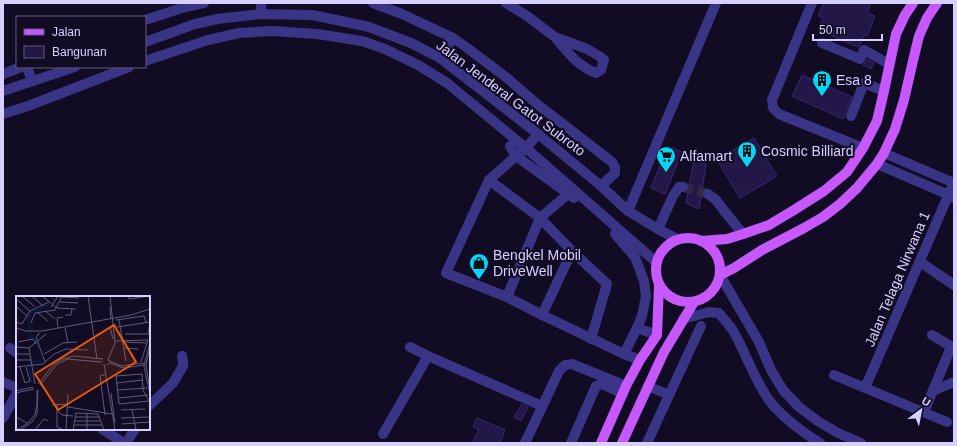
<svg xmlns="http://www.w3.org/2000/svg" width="957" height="446" font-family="Helvetica,sans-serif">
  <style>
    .building { fill: #231747; stroke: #3a2775 }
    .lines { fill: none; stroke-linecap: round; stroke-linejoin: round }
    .minor-tunnel { stroke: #2f2945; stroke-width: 10; stroke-dasharray: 10 5; stroke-linecap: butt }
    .minor { stroke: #3a3487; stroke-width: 10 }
    .major { stroke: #c757ff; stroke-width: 10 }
    .labels { text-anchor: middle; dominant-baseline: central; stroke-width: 4; stroke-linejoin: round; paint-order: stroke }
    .poi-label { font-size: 14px; fill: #d7d0ff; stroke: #110c24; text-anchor: start }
    .street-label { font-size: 14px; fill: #d7d0ff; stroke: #110c24 }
    .inset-river { fill: none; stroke: #061a44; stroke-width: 2 }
    .inset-road { fill: none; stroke: #605a7c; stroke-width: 1 }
    .view { fill: #e8590c; fill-opacity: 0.15; stroke: #e8590c; stroke-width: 2 }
    .inset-edge { fill: none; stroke: #d7d0ff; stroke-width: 2 }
  </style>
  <rect width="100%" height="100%" fill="#110c24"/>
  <g class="building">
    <polygon points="824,3 871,3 867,13 875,16 867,36 864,35 860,45 858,47 818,30 823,18 818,16"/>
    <polygon points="867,59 874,63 871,69 863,65"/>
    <polygon points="802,75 852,97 843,119 792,96"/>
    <polygon points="754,138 777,176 740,198 717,160"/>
    <polygon points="668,146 682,152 665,194 651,188"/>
    <polygon points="694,160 706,165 699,209 686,203"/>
    <polygon points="522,404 528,407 521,421 514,417"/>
    <polygon points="477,418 505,430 500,443 472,443 479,430 473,427"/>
  </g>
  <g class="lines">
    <polyline class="minor-tunnel" points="683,187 708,194"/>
    <g class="minor">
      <polyline points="373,3 402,14 453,38 466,47 507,78 537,104 612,162 615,167 615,173 601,186"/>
      <path d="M506 3 527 16 555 37 587 49 599 56 604 60 601 70 596 73C578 66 567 52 555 37"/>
      <polyline points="812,3 772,100 773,108 779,114 863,148"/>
      <polyline points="261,14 261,3"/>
      <polyline points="145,20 185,7 204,3"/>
      <polyline points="145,42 195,24 217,19 261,14 312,15 327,18 369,27 411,43 440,58 538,134 601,186 628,211 658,229 677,239"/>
      <polyline points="822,43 860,59 864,50 889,64"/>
      <polyline points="440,58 453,38"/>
      <polyline points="145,61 208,40 239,33 272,31 317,34 362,41 385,49 418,65 447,83 526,148 656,262"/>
      <polyline points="27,67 32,81"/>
      <polyline points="3,74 21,67"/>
      <polyline points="3,91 75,67"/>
      <polyline points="3,114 28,106 129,67"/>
      <polyline points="851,116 864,83 884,91"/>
      <polyline points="538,134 526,148 516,156 574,198"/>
      <polyline points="510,146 516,156 489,180 446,273 507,297 542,315 624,354 640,360"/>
      <polyline points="884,153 954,183"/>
      <polyline points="877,164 949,195 954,198"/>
      <polyline points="489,180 540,218 572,251 542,315"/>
      <polyline points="708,194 716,200 725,212 743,234"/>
      <polyline points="628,211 716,3"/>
      <polyline points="658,229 673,196 679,187 683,187"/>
      <polyline points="615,234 635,257 644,281 646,296 642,316 637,328 657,335"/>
      <polyline points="572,251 607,284 591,339"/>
      <polyline points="920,262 954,285"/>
      <polyline points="720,275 759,342 771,370 783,390 799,407 819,422 838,433 861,443"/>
      <polyline points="507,297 540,218 568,194 573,189"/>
      <path d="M683 319 709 312 719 313C723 318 728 324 732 329 746 352 753 378 769 400 780 415 803 433 820 443"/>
      <polyline points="932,335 954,348"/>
      <polyline points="410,347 428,356 542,406"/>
      <polyline points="10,348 17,353"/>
      <polyline points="624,354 637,328"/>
      <polyline points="834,375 947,422"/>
      <polyline points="3,382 17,388"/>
      <polyline points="648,386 669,395"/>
      <polyline points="865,388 954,182"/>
      <polyline points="933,391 954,382"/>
      <polyline points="149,406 173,383 183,366 183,361 182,356"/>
      <polyline points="924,412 951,347"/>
      <polyline points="3,418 17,393"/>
      <polyline points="102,429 124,443"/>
      <polyline points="383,434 428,356"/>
      <polyline points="126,443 135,429"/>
      <polyline points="525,443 559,371 565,365 572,364 626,386"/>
      <polyline points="571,443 596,386 602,384 623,394"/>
      <polyline points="647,443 701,326"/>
    </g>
    <g class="major">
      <circle cx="688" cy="270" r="32"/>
      <polyline points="701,241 727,239 743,234 769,225 794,210 824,191 847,172 863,148 877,121 884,91 896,34 905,15 913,3"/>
      <polyline points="720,275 734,268 762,250 804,228 823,217 840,204 857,188 877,164 884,153 895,129 904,100 912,65 919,36 927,18 937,3"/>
      <polyline points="601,443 626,386 640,360 657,335 659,286"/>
      <polyline points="622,443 664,352 694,302"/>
    </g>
  </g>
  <defs>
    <symbol id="building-pin" viewBox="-11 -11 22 30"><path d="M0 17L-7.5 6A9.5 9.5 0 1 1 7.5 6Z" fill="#00d8fb" stroke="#110c24"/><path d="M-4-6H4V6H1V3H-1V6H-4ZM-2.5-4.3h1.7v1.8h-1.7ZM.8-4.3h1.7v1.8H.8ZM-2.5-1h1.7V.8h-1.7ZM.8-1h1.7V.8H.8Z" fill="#111"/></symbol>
    <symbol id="supermarket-pin" viewBox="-11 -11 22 30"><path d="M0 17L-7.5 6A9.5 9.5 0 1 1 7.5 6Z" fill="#00d8fb" stroke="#110c24"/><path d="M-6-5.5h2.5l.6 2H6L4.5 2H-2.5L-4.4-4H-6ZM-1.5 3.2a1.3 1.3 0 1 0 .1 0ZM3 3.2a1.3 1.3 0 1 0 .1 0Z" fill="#111"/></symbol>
    <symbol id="shop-pin" viewBox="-11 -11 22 30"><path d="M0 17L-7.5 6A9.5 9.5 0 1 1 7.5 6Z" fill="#00d8fb" stroke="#110c24"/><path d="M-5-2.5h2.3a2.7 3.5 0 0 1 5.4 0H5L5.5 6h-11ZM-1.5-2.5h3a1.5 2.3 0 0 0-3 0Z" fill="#111"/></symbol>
  </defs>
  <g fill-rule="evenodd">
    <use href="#building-pin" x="811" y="69" width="22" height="30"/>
    <use href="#building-pin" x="736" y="140" width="22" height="30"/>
    <use href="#supermarket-pin" x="655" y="145" width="22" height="30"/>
    <use href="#shop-pin" x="468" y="252" width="22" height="30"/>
  </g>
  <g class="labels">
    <g class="poi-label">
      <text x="836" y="80">Esa 8</text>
      <text x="761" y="151">Cosmic Billiard</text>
      <text x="680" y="156">Alfamart</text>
      <text x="493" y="255">Bengkel Mobil<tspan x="493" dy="16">DriveWell</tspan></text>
    </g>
    <g class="street-label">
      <text transform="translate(511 98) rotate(37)">Jalan Jenderal Gatot Subroto</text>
      <text transform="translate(897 279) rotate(-67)">Jalan Telaga Nirwana 1</text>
    </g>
  </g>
  <g transform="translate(16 296)">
    <rect width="134" height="134" fill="#110c24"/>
    <path class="inset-river" d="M14 34 12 22 15 17 33 9M14 36 13 41 18 42 23 52M16 87 13 67 25 64 26 61"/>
    <path class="inset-road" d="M6 0 19 11M16 0 27 10M26 0 41 12 60 13M72 0 81 63M112 0 113 3 133 0M46 1 63 2M0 3 14 15M44 6 62 7M0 10 11 20M35 11 42 0M94 11 95 23M29 15 39 23M22 17 32 25M49 19H55L56 13M100 24 128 20 130 26M103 24 110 65M0 26 6 28 14 15 33 6M15 27 19 17 39 14 46 0M94 31 97 43M101 31 134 26 132 38H109M0 32 10 35H26L115 19 134 13M42 32 41 22 47 21M49 32 52 46M24 37 20 41 29 66M99 45 132 44 125 66M2 46 17 43 20 48M106 46 131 47M134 46 128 70 134 99M0 51 13 52 30 38M134 51 130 69 134 94M13 52 19 88M108 52 122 53M0 58H14M28 58 47 47 61 46M0 64H15M92 64 105 70 129 67M92 64 99 47 94 0M88 68 99 134M91 69 94 67 108 72 128 69M0 71 27 68 38 58 50 53 72 54M4 71 9 87 14 85 10 71M126 78 127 94 133 105 103 108 100 80ZM100 87 127 84M22 88 38 68 47 63 58 60 87 63M24 89 40 69 51 63 86 66M101 94 131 92M0 95 17 91M0 97 18 93M95 97 99 127M103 102 132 99M36 109 52 108M41 109V114L46 119 57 120M52 111 96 118M41 114V131L48 134M105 114 129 113M116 114 120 134M71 118V134M89 119 84 80 90 78M0 121 11 127M59 121H83M105 122 134 121M59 125H84M106 128 134 126M57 129H86M1 134 13 126 19 118 21 109V94M4 134 16 126 21 118 22 94M19 134 28 123 32 125M50 134 52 98M57 134 60 117 82 118 88 134"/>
    <path class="view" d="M98 29 120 66 42 114 19 78Z"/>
    <rect width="134" height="134" class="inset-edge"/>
  </g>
  <rect width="957" height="446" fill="none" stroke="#d7d0ff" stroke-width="8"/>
  <rect x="16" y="16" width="130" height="52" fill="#110c24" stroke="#605a7c"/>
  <rect x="24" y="29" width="20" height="6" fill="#c757ff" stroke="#605a7c"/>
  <text x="52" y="36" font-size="12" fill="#d7d0ff">Jalan</text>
  <rect x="24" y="46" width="20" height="12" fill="#231747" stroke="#605a7c"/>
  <text x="52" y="56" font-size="12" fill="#d7d0ff">Bangunan</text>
  <g transform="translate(921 410) rotate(32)" stroke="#110c24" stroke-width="3" paint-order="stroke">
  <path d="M0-3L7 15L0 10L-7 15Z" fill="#d7d0ff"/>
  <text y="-6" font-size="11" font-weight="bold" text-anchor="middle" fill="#d7d0ff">U</text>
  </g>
  <path d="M813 34v6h69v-6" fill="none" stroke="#d7d0ff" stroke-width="2"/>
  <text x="819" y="34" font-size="12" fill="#d7d0ff" stroke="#110c24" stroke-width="3" paint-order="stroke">50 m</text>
</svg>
